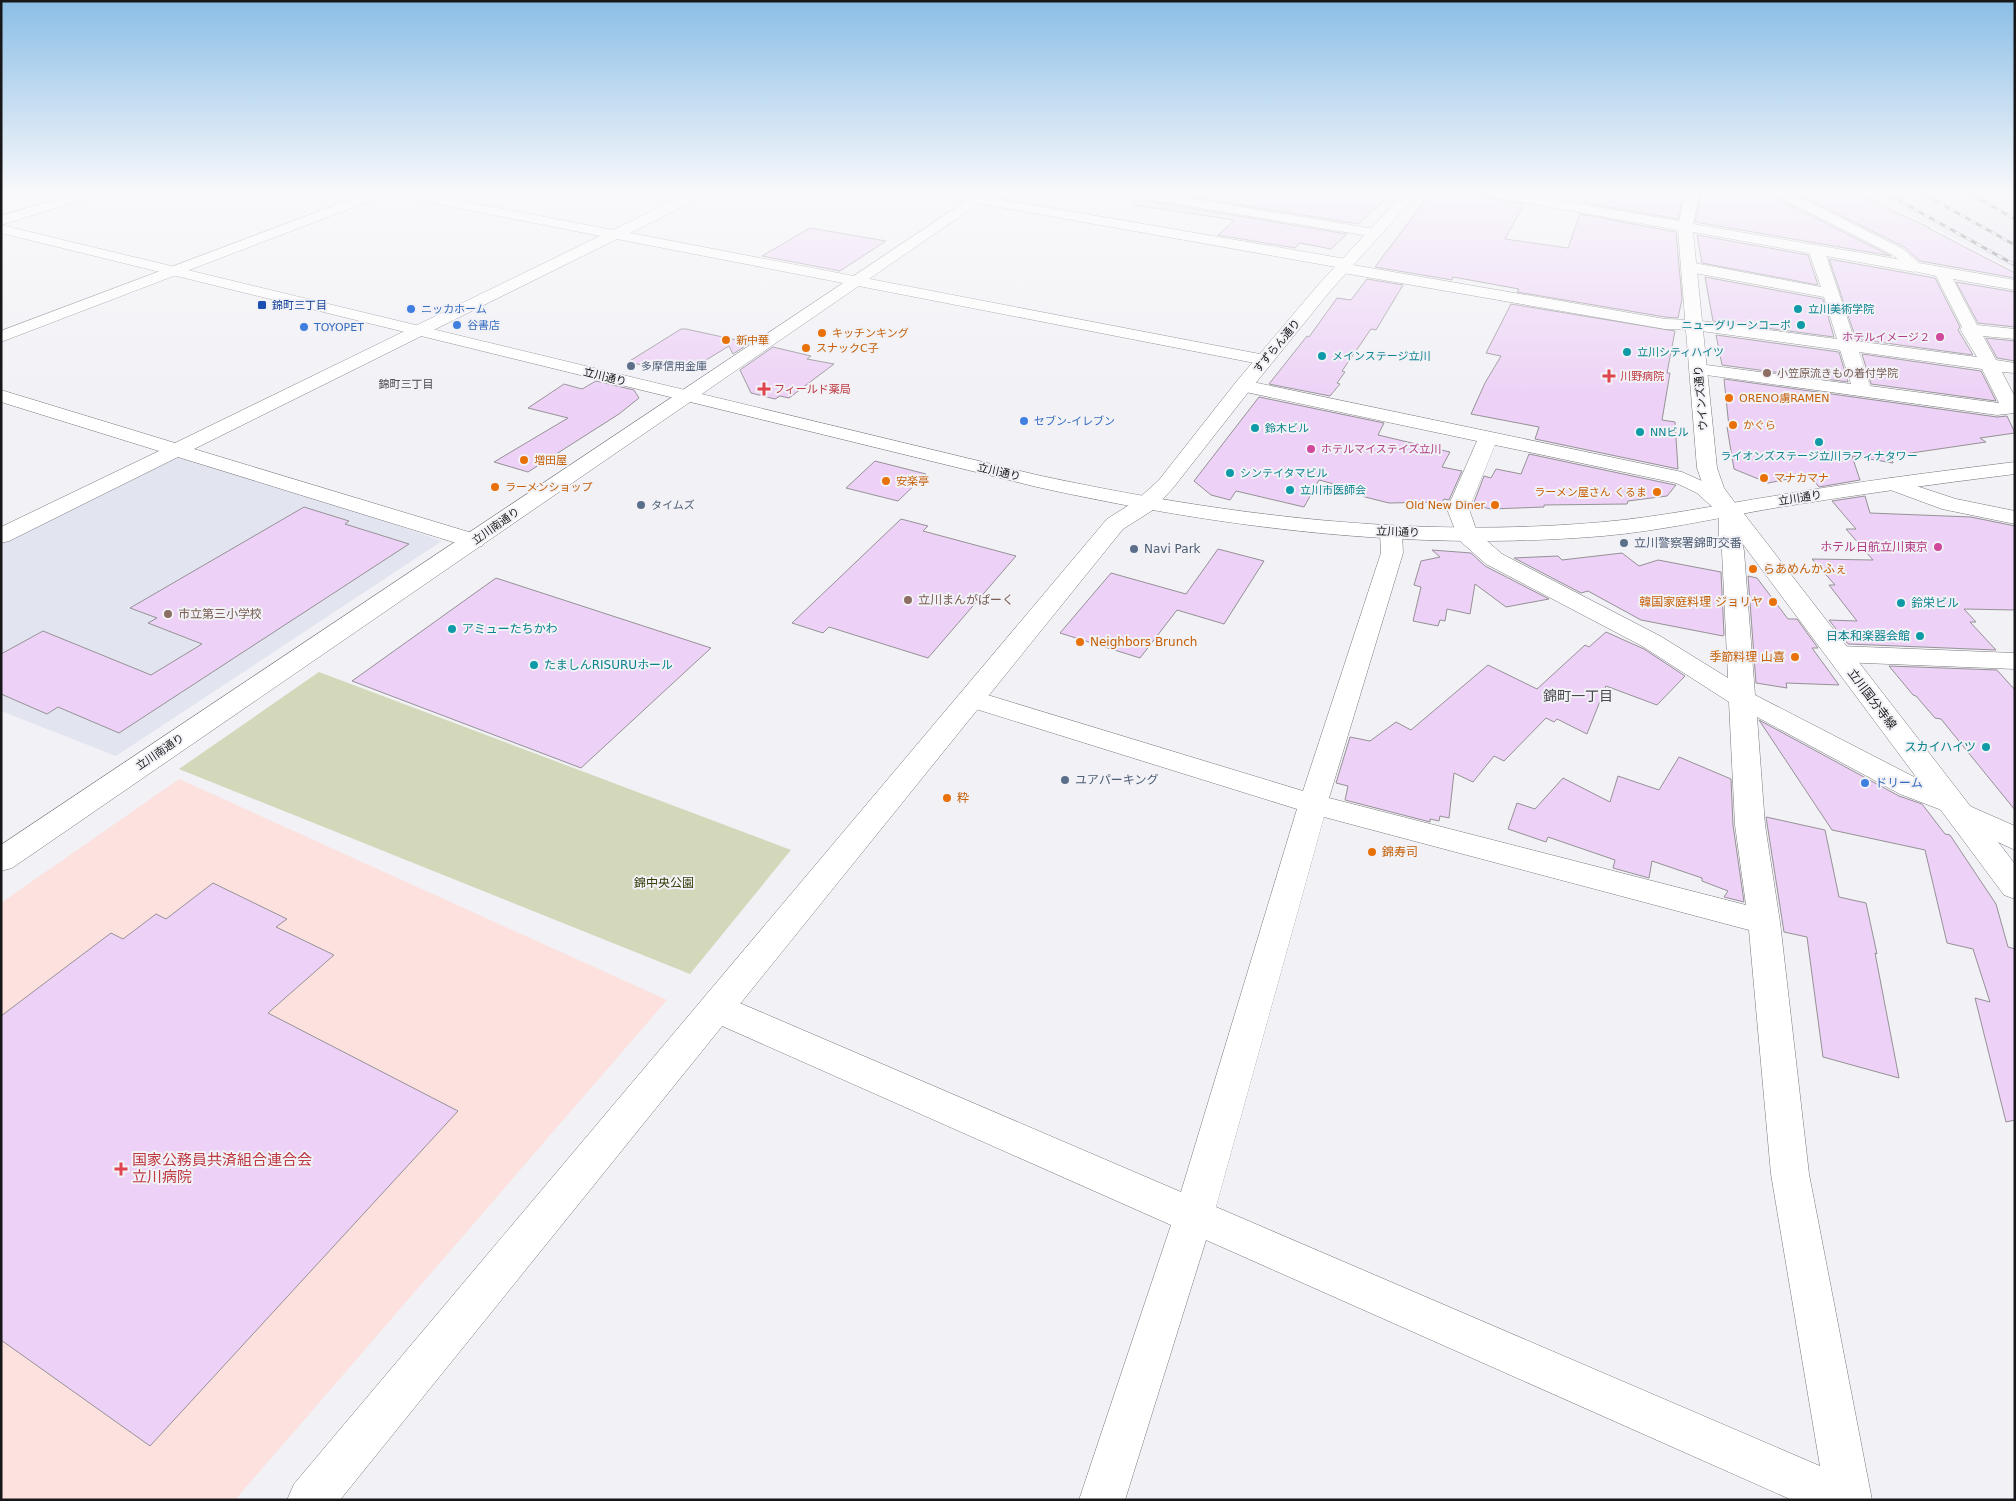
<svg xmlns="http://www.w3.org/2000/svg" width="2016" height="1501" font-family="'DejaVu Sans','Noto Sans JP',sans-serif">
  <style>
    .built { fill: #e2e4f0 }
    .medical { fill: #fce1df }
    .green { fill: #d3d8ba }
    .building { fill: #edd1f6; stroke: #959296 }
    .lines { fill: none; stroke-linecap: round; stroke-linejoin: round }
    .minor-casing { stroke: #79797e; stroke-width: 1 }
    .tertiary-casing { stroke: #79797e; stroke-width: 1 }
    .secondary-casing { stroke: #79797e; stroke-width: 1 }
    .primary-casing { stroke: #79797e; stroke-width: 1 }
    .minor { fill: #fff; fill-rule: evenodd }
    .tertiary { fill: #fff; fill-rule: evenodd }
    .secondary { fill: #fff; fill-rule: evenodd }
    .primary { fill: #fff; fill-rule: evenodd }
    .rail-casing { stroke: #666669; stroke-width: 3 }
    .rail { stroke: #f1f1f6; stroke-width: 2; stroke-dasharray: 6; stroke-linecap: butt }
    .transit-dot { fill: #1a4fb4; stroke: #f1f1f6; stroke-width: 2 }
    .shop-dot { fill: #3f7fe0; stroke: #f1f1f6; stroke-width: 2 }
    .culture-dot { fill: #0f9aa8; stroke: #f1f1f6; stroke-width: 2 }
    .food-dot { fill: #e8710a; stroke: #f1f1f6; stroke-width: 2 }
    .hotel-dot { fill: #d1479c; stroke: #f1f1f6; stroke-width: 2 }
    .service-dot { fill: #5c6f8a; stroke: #f1f1f6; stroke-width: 2 }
    .education-dot { fill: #8d6e63; stroke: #f1f1f6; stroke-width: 2 }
    .health-dot { fill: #e0444e; stroke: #f1f1f6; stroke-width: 2 }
    .labels { text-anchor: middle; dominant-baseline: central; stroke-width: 4; stroke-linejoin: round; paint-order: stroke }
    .far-transit-label { font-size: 11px; fill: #164399; stroke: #f1f1f6; text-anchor: start }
    .far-shop-label { font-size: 11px; fill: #366cbe; stroke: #f1f1f6; text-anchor: start }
    .far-culture-label { font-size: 11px; fill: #0d838f; stroke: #f1f1f6; text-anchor: start }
    .far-food-label { font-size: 11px; fill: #c56008; stroke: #f1f1f6; text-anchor: start }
    .far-hotel-label { font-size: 11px; fill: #b23c85; stroke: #f1f1f6; text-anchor: end }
    .far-street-label { font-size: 11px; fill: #171719; stroke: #f1f1f6 }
    .far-service-label { font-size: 11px; fill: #4e5e75; stroke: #f1f1f6; text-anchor: start }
    .far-education-label { font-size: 11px; fill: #785e54; stroke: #f1f1f6; text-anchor: start }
    .far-health-label { font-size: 11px; fill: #be3a42; stroke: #f1f1f6; text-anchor: start }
    .far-neighbourhood-label { font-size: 11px; fill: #4a4a4e; stroke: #f1f1f6 }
    .service-label { font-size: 12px; fill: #4e5e75; stroke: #f1f1f6; text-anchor: start }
    .hotel-label { font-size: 12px; fill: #b23c85; stroke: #f1f1f6; text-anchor: end }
    .food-label { font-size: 12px; fill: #c56008; stroke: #f1f1f6; text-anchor: start }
    .education-label { font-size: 12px; fill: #785e54; stroke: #f1f1f6; text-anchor: start }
    .culture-label { font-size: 12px; fill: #0d838f; stroke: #f1f1f6; text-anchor: start }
    .street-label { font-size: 12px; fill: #171719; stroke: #f1f1f6 }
    .shop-label { font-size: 12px; fill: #366cbe; stroke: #f1f1f6; text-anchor: start }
    .park-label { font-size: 12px; fill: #373c09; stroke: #f1f1f6 }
    .neighbourhood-label { font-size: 14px; fill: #4a4a4e; stroke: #f1f1f6 }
    .near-health-label { font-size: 15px; fill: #be3a42; stroke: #f1f1f6; text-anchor: start }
  </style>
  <rect width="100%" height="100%" fill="#f1f1f6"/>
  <g class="built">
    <polygon points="1858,191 1986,191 2015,207 2015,270 1916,218"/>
    <polygon points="176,449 442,541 116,756 1,711 1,540"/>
  </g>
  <polygon class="medical" points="179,779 667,1000 235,1500 1,1500 1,903"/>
  <polygon class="green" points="319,672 791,850 690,974 179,769"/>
  <g class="building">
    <polygon points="1135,191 1149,191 1143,195 1147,201 1347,234 1331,249 1300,243 1295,248 1218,235 1235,220 1134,205"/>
    <polygon points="1155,191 1394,191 1358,224"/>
    <polygon points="1432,191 1477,194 1482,197 1524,204 1505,239 1568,248 1580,214 1676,232 1682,299 1678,318 1665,317 1517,292 1519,289 1453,277 1452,280 1375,267"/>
    <polygon points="1589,191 1684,191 1678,219 1584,203"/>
    <polygon points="1702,191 1769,191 1772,196 1891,256 1695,222"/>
    <polygon points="1791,191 1850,191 1930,228 1928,228 2015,273 2015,278 1920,261 1904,247"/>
    <polygon points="810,228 886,241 840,271 762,256"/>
    <polygon points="1697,235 1808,255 1818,285 1702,263"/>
    <polygon points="1829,259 1935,278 1960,327 1958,330 1973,355 1856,339"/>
    <polygon points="1705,277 1823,299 1834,337 1713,321"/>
    <polygon points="1367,279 1403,285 1376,330 1371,329 1342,371 1345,372 1337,383 1340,384 1330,396 1269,384 1307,336 1309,337 1337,298 1351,300"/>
    <polygon points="1956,282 2015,292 2015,327 1978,323"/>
    <polygon points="1511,304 1675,331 1667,373 1670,373 1662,420 1675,422 1678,469 1535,439 1539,427 1471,414 1485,383 1501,356 1486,353"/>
    <polygon points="681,329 686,329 750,343 733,354 729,346 693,368 672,371 628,362"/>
    <polygon points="1716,335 1839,352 1848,382 1722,365"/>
    <polygon points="1986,338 2015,341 2015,361 1997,358"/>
    <polygon points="773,347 811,356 807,359 834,364 789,398 780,396 775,399 751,393 740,370"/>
    <polygon points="1862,354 1981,371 1996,401 1871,384"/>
    <polygon points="1724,379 1997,417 2007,416 2015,433 1980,438 1986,442 1891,456 1893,463 1852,456 1860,480 1819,487 1809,475 1768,483 1734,469 1727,427 1729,427"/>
    <polygon points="596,381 634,390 639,398 619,414 528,472 494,462 568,418 528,408 564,384 582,389"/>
    <polygon points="1259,397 1384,423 1378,435 1450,452 1442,467 1462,471 1449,500 1444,499 1442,502 1389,503 1365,497 1349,488 1319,480 1304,507 1236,491 1230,500 1211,495 1194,481"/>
    <polygon points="1529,454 1675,485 1676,485 1667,496 1628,501 1627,504 1544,505 1544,507 1491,509 1473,505 1484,476 1491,478 1496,469 1521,474"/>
    <polygon points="875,461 926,474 898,501 846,488"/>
    <polygon points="1865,496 1870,513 1971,517 2015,526 2015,610 1964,609 1976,622 1970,622 1996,650 1848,644 1829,620 1857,621 1829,585 1835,585 1812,559 1873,560 1846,529 1856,529 1832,501"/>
    <polygon points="304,507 349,521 345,524 409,544 119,733 58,707 47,714 1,694 1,654 43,631 151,675 202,644 148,623 157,618 130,608"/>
    <polygon points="901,519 928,526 923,531 1016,556 928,658 829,627 823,633 792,623"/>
    <polygon points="1218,549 1264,561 1224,624 1177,610 1140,658 1060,633 1111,573 1186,594"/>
    <polygon points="1432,550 1471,553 1485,566 1549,599 1506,607 1475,584 1470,614 1447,609 1445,621 1440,620 1438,626 1413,621 1421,587 1414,585 1421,561 1440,557"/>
    <polygon points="1622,553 1639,566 1658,560 1721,572 1724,634 1723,636 1641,620 1588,591 1581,593 1514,558 1558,556 1562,560"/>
    <polygon points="1748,576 1757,578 1788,619 1797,619 1818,648 1812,648 1839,685 1786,683 1787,688 1756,683"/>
    <polygon points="496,578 711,648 581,768 352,681"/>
    <polygon points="1606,632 1644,649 1685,676 1657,705 1606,686 1587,734 1557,719 1554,722 1546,718 1504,761 1494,756 1473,782 1454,773 1449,818 1440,816 1439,821 1430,819 1430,822 1345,800 1348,786 1336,783 1350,737 1370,741 1396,722 1411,730 1488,665 1537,689 1585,645 1589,647"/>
    <polygon points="1889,666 1997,670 2015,690 2015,810 1941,719 1935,718 1916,696 1913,695"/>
    <polygon points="1759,720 1899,796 1922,804 1945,834 1950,835 1996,904 2008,947 2015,949 2015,1120 2006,1122 1975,998 1990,1002 1973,949 1947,943 1925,850 1832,830"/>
    <polygon points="1679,757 1731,779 1733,825 1744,902 1724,897 1728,891 1702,881 1702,878 1652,861 1649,878 1613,868 1615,860 1548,837 1546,842 1508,829 1517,803 1535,809 1563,778 1610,802 1618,776 1659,790"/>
    <polygon points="1766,817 1825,830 1839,897 1866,903 1877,954 1875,953 1899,1078 1823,1057 1807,937 1784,932"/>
    <polygon points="213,883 287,919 276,927 334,955 268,1013 458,1111 150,1446 1,1340 1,1016 111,933 123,939 156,914 166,919"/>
  </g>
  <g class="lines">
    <defs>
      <g id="minor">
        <polygon points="83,191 103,191 101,194 1,225 1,216"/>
        <polygon points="373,191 410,191 613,230 693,191 710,191 708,194 630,233 1265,355 1271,356 1274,360 1271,364 1265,365 617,239 194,449 482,536 485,541 482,546 474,548 466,546 178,457 9,541 1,543 1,527 159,451 1,402 1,390 175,443 600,236 388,194 1,342 1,331"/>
        <path d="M925 191H953L1346 259 1351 261 1353 265 1665 319 1694 320 1837 339 1824 297 1689 272 1684 270 1681 267 1684 264 1689 262 1821 287 1808 249 1811 246H1821L1824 249 1855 341 1977 357 1960 329 1962 327 1936 276 1909 270 1893 255 1773 194 1771 191H1788L1903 249 1919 263 2015 280V290L1953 279 1977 325 2015 329V339L1983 336 1996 360 2015 363V373L2002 372 2015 397V413L1997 415 1699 374 1693 373 1690 369 1693 365 1699 364 1851 384 1840 350 1694 330 1665 329 1343 273 1338 271 1336 267 932 195ZM1859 352 1982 369 1999 403 1870 386Z"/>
        <polygon points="1552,191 1566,191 1559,205 1554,206 1547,202"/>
        <polygon points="1152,192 1375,229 1380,230 1382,233 1380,236 1375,237 1147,199 1145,196 1147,193"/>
        <path d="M1243 380 1682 472 1711 485 1741 511V538L1744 551 1755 695 1920 780 1961 796 1965 804 2015 826V850L1948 819 1944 811 1900 794 1757 717 1765 825 1780 922 1809 1174 1872 1500H1792L1206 1240 1125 1500H1079L1171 1225 704 1018 699 1008 704 998 716 994 728 998 1181 1192 1297 809 963 705 959 699 963 693 972 691 981 693 1303 791 1381 553 1380 533 1383 528 1391 526 1399 528 1402 533 1403 553 1329 798 1746 905 1735 825 1729 702 1642 646 1486 564 1459 540 1447 509 1477 441 1236 390 1234 386 1236 382ZM1495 445 1676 483 1697 493 1719 513V538L1722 551 1728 678 1660 636 1502 554 1477 532 1469 509ZM1324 817 1749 930 1771 1174 1820 1466 1216 1207Z"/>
        <polygon points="1892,478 1956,499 2015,511 2015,524 1942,509 1885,488 1882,484 1885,480"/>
        <polygon points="1839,646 2015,653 2015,669 1839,662 1830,659 1826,654 1830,649"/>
      </g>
      <g id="tertiary">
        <polygon points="981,191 997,191 12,868 1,871 1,845"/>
        <polygon points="1406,191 1420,191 1331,290 1250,390 1173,488 1153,510 1123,529 340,1500 287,1500 294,1484 1107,519 1137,500 1159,480 1236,382 1319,284"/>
        <polygon points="1475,191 1503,191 1679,221 1686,191 1700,191 1693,224 1914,262 1919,264 1922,267 1919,270 1914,272 1693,232 1717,468 1724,488 1741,511 1738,516 1730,517 1722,516 1704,488 1697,468 1678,230 1482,195"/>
      </g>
      <polygon id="secondary" points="1730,505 1738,506 2015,864 2015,899 2004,895 1722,516 1719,511 1722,506"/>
      <path id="primary" d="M1 225 1037 475C1223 515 1412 539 1603 522 1660 517 1717 505 1774 496 1854 482 1934 472 2015 462V474C1934 484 1854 495 1774 508 1717 518 1660 531 1603 536 1412 552 1223 528 1037 487L1 233Z"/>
    </defs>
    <use href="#minor" class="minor-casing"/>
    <use href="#tertiary" class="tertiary-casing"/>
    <use href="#secondary" class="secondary-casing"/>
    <use href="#primary" class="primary-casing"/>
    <use href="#minor" class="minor"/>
    <use href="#tertiary" class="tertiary"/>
    <use href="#secondary" class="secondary"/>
    <use href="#primary" class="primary"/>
    <defs>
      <g id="rail">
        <polyline points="1882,191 2015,265"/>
        <polyline points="1918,191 2015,245"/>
        <polyline points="1965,191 2015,219"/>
      </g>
    </defs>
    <use href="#rail" class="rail-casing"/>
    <use href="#rail" class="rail"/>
  </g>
  <linearGradient id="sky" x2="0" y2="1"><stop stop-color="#8bbee6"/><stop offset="0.48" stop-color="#f9f9fb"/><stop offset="1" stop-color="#f9f9fb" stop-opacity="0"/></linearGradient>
  <rect width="2016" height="401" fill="url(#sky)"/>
  <rect class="transit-dot" x="257" y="300" width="10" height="10" rx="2.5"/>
  <g class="shop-dot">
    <circle cx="411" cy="309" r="5"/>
    <circle cx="457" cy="325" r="5"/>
    <circle cx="304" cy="327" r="5"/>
    <circle cx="1024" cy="421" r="5"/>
    <circle cx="1865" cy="783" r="5"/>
  </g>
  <g class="culture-dot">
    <circle cx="1798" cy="309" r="5"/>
    <circle cx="1801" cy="325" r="5"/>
    <circle cx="1627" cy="352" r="5"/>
    <circle cx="1322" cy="356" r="5"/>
    <circle cx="1255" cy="428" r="5"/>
    <circle cx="1640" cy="432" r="5"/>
    <circle cx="1819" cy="442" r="5"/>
    <circle cx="1230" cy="473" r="5"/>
    <circle cx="1290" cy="490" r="5"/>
    <circle cx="1901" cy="603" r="5"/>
    <circle cx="452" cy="629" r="5"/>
    <circle cx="1920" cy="636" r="5"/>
    <circle cx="534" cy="665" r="5"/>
    <circle cx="1986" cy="747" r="5"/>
  </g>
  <g class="food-dot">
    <circle cx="822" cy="333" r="5"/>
    <circle cx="726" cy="340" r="5"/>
    <circle cx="806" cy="348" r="5"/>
    <circle cx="1729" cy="398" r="5"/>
    <circle cx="1733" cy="425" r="5"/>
    <circle cx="524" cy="460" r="5"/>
    <circle cx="1764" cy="478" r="5"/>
    <circle cx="886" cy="481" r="5"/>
    <circle cx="495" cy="487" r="5"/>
    <circle cx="1657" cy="492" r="5"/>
    <circle cx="1495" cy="505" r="5"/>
    <circle cx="1753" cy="569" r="5"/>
    <circle cx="1773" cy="602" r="5"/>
    <circle cx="1080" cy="642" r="5"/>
    <circle cx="1795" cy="657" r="5"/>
    <circle cx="947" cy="798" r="5"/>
    <circle cx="1372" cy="852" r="5"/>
  </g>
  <g class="hotel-dot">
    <circle cx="1940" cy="337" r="5"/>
    <circle cx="1311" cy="449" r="5"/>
    <circle cx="1938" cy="547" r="5"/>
  </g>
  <g class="service-dot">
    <circle cx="631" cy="366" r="5"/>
    <circle cx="641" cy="505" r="5"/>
    <circle cx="1624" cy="543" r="5"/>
    <circle cx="1134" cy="549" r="5"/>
    <circle cx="1065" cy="780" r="5"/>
  </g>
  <g class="education-dot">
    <circle cx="1767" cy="373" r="5"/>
    <circle cx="908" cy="600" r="5"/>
    <circle cx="168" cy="614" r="5"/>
  </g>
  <g class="health-dot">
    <path d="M1606.5 368.5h5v5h5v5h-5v5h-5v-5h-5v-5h5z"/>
    <path d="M761.5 381.5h5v5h5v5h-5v5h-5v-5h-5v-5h5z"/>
    <path d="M118.5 1161.5h5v5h5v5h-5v5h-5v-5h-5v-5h5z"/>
  </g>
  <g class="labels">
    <g class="far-transit-label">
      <text x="272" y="305">錦町三丁目</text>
    </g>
    <g class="far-shop-label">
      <text x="421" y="309">ニッカホーム</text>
      <text x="467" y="325">谷書店</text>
      <text x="314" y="327">TOYOPET</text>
      <text x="1034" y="421">セブン-イレブン</text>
    </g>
    <g class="far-culture-label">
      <text x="1808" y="309">立川美術学院</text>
      <text x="1791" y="325" text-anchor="end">ニューグリーンコーポ</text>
      <text x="1637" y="352">立川シティハイツ</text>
      <text x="1332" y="356">メインステージ立川</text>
      <text x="1265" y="428">鈴木ビル</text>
      <text x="1650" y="432">NNビル</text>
      <text x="1819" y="456" text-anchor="middle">ライオンズステージ立川ラフィナタワー</text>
      <text x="1240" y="473">シンテイタマビル</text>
      <text x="1300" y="490">立川市医師会</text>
    </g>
    <g class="far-food-label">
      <text x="832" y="333">キッチンキング</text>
      <text x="736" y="340">新中華</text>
      <text x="816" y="348">スナックC子</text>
      <text x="1739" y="398">ORENO虜RAMEN</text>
      <text x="1743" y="425">かぐら</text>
      <text x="534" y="460">増田屋</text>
      <text x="1774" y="478">マナカマナ</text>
      <text x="896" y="481">安楽亭</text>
      <text x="505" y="487">ラーメンショップ</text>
      <text x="1647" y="492" text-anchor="end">ラーメン屋さん くるま</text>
      <text x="1485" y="505" text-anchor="end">Old New Diner</text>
    </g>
    <g class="far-hotel-label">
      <text x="1930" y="337">ホテルイメージ２</text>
      <text x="1321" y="449" text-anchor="start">ホテルマイステイズ立川</text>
    </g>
    <g class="far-street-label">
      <text transform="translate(1277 346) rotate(-50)">すずらん通り</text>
      <text transform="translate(605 377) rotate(14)">立川通り</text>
      <text transform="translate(1701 398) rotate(-95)">ウインズ通り</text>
      <text transform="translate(999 472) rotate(13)">立川通り</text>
      <text transform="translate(1800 498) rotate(-9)">立川通り</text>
      <text transform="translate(496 526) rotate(-35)">立川南通り</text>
      <text transform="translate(1398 532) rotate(2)">立川通り</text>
      <text transform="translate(160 752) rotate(-34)">立川南通り</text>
    </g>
    <g class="far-service-label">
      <text x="641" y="366">多摩信用金庫</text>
      <text x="651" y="505">タイムズ</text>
    </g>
    <g class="far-education-label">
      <text x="1777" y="373">小笠原流きもの着付学院</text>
    </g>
    <g class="far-health-label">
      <text x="1620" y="376">川野病院</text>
      <text x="774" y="389">フィールド薬局</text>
    </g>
    <g class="far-neighbourhood-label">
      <text x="406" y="384">錦町三丁目</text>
    </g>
    <g class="service-label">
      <text x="1634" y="543">立川警察署錦町交番</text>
      <text x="1144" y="549">Navi Park</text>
      <text x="1075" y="780">ユアパーキング</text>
    </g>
    <g class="hotel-label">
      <text x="1928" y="547">ホテル日航立川東京</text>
    </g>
    <g class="food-label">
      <text x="1763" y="569">らあめんかふぇ</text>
      <text x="1763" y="602" text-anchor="end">韓国家庭料理 ジョリヤ</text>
      <text x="1090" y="642">Neighbors Brunch</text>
      <text x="1785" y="657" text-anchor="end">季節料理 山喜</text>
      <text x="957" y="798">粋</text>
      <text x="1382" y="852">錦寿司</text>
    </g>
    <g class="education-label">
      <text x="918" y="600">立川まんがぱーく</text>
      <text x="178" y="614">市立第三小学校</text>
    </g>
    <g class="culture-label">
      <text x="1911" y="603">鈴栄ビル</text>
      <text x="462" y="629">アミューたちかわ</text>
      <text x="1910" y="636" text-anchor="end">日本和楽器会館</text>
      <text x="544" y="665">たましんRISURUホール</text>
      <text x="1976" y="747" text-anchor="end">スカイハイツ</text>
    </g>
    <g class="street-label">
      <text transform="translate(1872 699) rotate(53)">立川国分寺線</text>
    </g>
    <g class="shop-label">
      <text x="1875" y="783">ドリーム</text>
    </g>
    <g class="park-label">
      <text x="664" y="883">錦中央公園</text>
    </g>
    <g class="neighbourhood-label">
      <text x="1578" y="696">錦町一丁目</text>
    </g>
    <g class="near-health-label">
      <text x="132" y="1160">国家公務員共済組合連合会<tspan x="132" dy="17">立川病院</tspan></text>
    </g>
  </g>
  <rect width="2016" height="1501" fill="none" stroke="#171719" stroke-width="5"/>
</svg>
